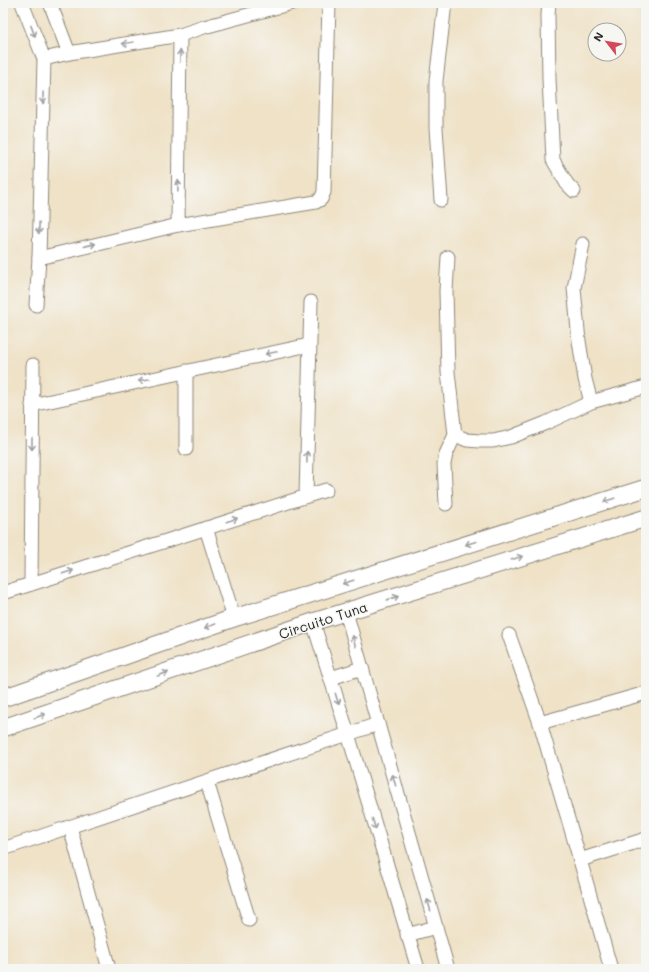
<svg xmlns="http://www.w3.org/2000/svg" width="649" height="972" font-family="Mali,sans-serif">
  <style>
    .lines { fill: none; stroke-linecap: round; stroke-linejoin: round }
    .minor-casing { stroke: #8d8679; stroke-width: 15 }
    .tertiary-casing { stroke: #8d8679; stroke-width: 19 }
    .minor { stroke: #fff; stroke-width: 13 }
    .tertiary { stroke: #fff; stroke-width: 17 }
    .oneway { stroke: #a0a0a0 }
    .labels { text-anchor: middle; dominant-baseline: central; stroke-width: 3; stroke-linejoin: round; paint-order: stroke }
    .street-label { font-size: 14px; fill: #2b2b2b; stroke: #f6f6f2 }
  </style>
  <rect width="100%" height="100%" fill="#f6f6f2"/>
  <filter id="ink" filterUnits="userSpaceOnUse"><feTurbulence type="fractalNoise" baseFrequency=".025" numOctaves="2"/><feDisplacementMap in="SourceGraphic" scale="8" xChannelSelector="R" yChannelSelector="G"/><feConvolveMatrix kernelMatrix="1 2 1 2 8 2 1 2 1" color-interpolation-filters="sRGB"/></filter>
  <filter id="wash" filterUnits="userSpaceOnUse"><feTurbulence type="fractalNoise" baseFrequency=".012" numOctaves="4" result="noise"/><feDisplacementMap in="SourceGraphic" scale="16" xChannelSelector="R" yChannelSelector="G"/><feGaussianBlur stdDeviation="0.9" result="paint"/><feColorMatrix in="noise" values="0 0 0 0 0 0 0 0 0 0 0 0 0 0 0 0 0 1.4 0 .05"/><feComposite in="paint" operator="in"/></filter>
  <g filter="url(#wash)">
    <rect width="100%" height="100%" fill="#efe2c7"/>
  </g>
  <g filter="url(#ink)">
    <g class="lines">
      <defs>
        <g id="minor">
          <polyline points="22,3 44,59 39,258 36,305"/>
          <polyline points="50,3 69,53"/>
          <polyline points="549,3 548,15 549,79 553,160 567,184 574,191"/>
          <polyline points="44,59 69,53 180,35 204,27 292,3"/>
          <polyline points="441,200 436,128 436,81 445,3"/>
          <polyline points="178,225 180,35"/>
          <polyline points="583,244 574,288 579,341 585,379 591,402"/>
          <polyline points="39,258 178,225 316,202 321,199 324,192 329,3"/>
          <polyline points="32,405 309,345"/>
          <polyline points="455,435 467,440 480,441 493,441 511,437 546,423 591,402 646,387"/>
          <polyline points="186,449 186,371"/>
          <polyline points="306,496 311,302"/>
          <polyline points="446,504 444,464 446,454 455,435 448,372 446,291 448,257"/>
          <polyline points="206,528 234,618"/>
          <polyline points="31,584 33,365"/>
          <polyline points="3,593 326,490"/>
          <polyline points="346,612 448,969"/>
          <polyline points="313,622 348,734 418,969"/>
          <polyline points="509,635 540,723 580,860 611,969"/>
          <polyline points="331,678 362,668"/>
          <polyline points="540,723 646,693"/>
          <polyline points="207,782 249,920"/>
          <polyline points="70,827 109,969"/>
          <polyline points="3,849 378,724"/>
          <polyline points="580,860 646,839"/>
          <polyline points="407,935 436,927"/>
        </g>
        <g id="tertiary">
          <polyline points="3,698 234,618 646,488"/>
          <polyline points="3,728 313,622 646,518"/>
        </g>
      </defs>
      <use href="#minor" class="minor-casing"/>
      <use href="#tertiary" class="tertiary-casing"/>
      <use href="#minor" class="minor"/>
      <use href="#tertiary" class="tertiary"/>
    </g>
    <defs><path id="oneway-shaft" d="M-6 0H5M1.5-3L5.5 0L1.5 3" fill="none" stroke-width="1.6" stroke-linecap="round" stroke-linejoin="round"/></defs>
    <g class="oneway">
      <use href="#oneway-shaft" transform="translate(33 31) rotate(69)"/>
      <use href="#oneway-shaft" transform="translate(128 43) rotate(171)"/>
      <use href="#oneway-shaft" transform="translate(180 56) rotate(-89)"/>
      <use href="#oneway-shaft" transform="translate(43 98) rotate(91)"/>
      <use href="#oneway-shaft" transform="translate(178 186) rotate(-89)"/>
      <use href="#oneway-shaft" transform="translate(39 228) rotate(91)"/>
      <use href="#oneway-shaft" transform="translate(90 245) rotate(-13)"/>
      <use href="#oneway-shaft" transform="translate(271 353) rotate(168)"/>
      <use href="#oneway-shaft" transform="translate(144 380) rotate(168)"/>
      <use href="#oneway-shaft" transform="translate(32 444) rotate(90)"/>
      <use href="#oneway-shaft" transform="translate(307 457) rotate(-89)"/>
      <use href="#oneway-shaft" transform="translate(609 500) rotate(162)"/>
      <use href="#oneway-shaft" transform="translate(232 520) rotate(-18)"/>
      <use href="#oneway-shaft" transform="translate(471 543) rotate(162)"/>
      <use href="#oneway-shaft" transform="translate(517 558) rotate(-18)"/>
      <use href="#oneway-shaft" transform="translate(68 572) rotate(-18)"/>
      <use href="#oneway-shaft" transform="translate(348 582) rotate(162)"/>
      <use href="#oneway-shaft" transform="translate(393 598) rotate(-18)"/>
      <use href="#oneway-shaft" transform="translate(210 626) rotate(160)"/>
      <use href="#oneway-shaft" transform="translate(354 641) rotate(-106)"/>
      <use href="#oneway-shaft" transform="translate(163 674) rotate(-19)"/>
      <use href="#oneway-shaft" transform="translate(337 699) rotate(73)"/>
      <use href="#oneway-shaft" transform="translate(40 716) rotate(-19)"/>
      <use href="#oneway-shaft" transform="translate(394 780) rotate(-106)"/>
      <use href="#oneway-shaft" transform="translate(374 824) rotate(74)"/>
      <use href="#oneway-shaft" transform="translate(429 905) rotate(-106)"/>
    </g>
  </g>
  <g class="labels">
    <g class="street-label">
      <text transform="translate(323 620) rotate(-18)">Circuito Tuna</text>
    </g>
  </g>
  <rect width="649" height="972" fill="none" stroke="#f6f6f2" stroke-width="16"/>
  <g transform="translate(607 42) rotate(301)"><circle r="19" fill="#f6f6f2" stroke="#a5a5a2"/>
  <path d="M0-3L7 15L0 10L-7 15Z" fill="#d1495b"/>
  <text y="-6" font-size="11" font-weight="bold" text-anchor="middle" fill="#2b2b2b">N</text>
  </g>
</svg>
